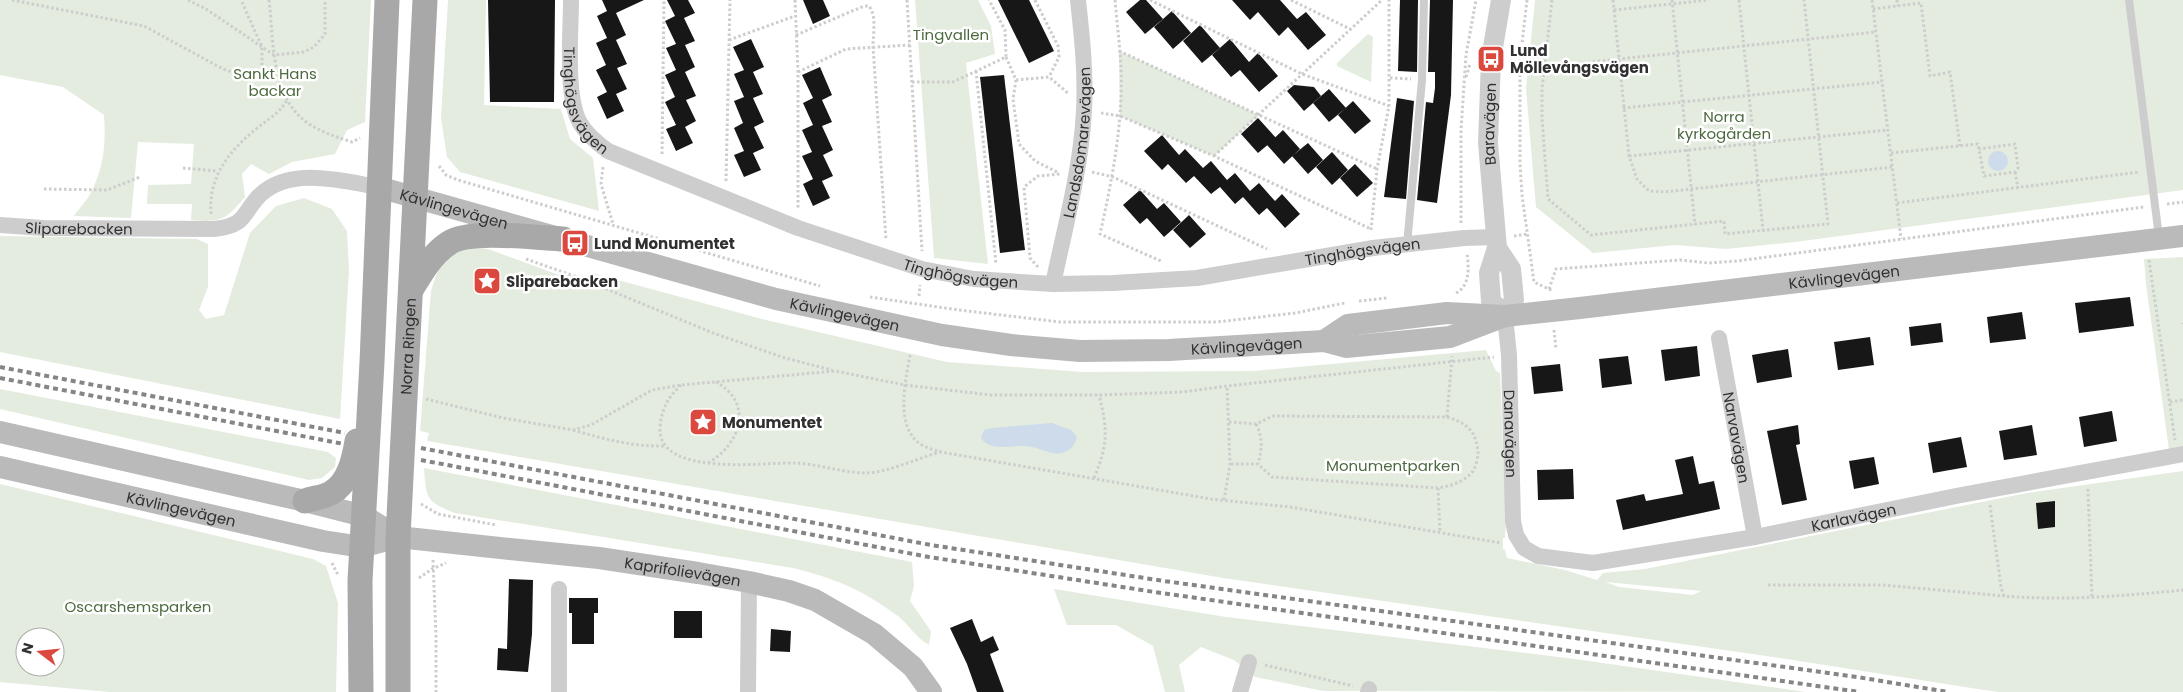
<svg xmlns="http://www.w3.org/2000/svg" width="2183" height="692" font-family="Poppins,sans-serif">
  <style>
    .green { fill: #e4ecdf; fill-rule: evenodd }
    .water { fill: #cddbeb }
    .building { fill: #171717 }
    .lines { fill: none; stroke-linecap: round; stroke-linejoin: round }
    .path { stroke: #cdcdcd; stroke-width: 3; stroke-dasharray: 2.5 2.5; stroke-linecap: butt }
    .service { stroke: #cdcdcd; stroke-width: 8 }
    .minor { stroke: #cdcdcd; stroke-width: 16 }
    .tertiary { stroke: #cdcdcd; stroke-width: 20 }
    .secondary { stroke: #bababa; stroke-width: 22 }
    .primary { stroke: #a8a8a8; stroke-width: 25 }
    .rail { stroke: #858585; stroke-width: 4; stroke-dasharray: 5 4; stroke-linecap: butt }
    .labels { text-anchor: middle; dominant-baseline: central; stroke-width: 5; stroke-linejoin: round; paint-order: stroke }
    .park-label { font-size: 15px; fill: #4d6a40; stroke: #fff }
    .poi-label { font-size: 15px; font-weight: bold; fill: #303030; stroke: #fff; text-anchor: start }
    .street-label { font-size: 15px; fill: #303030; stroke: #fff }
  </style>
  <rect width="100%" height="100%" fill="#fff"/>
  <g class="green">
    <path d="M0 0H371L365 122 347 130 335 154 292 162 269 174 251 164 242 174 245 197C226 219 222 223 191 220L192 204H147L148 185 191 184 194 144 138 142 131 218 74 216C79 208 86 202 90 194 104 168 106 144 104 115L63 87 0 75Z"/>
    <polygon points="448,0 486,0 484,105 561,109 570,139 593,158 599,211 460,172 447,157 441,118"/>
    <polygon points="915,0 978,0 991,26 995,54 966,63 988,264 934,258"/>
    <polygon points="1535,0 2183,0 2183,190 1795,242 1726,249 1675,245 1593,253 1536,207 1526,89"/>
    <polygon points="1368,34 1373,37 1371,82 1337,66 1337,63"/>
    <polygon points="1119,51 1259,115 1214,156 1120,116"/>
    <polygon points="304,198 332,209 347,231 349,271 340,419 0,352 0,236 197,239 208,244 208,287 199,310 206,319 224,315 250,233 276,206"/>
    <path d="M469 247 488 249 559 275 593 276 592 273 762 319 947 362 1083 372 1253 371 1486 350 1496 371 1500 373 1506 523 1505 538H1503V549L1505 550 1507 558 1565 570 1597 580 1603 573 1645 569 2027 493 2183 471V692H1999L1984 690 1780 658 1223 578 427 441 429 433 420 431 431 291C438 267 444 254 469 247ZM1605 582 1701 591 1693 595 1619 587Z"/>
    <polygon points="2183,257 2183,454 2170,457 2146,284 2144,259"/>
    <polygon points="0,389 328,452 336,458 335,467 322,478 309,480 0,409"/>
    <path d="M424 468 912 562 914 586 910 601 931 631 929 645C916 638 909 625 898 616 861 589 836 579 793 568L455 513C426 502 426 498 424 468Z"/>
    <path d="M0 484 313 559 326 566 338 603 336 692H109L0 682ZM25 637H55V667H25Z"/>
    <polygon points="1054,589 1226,617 1575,659 1806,692 1323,691 1255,677 1234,660 1201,647 1179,665 1185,692 1165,692 1153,646 1116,625 1067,625"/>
  </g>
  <g class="water">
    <circle cx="1998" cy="161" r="10"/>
    <path d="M1052 423 1071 430 1077 437C1075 445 1070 451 1062 453 1053 455 1041 449 1032 447 1016 443 991 454 981 438L984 430 992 428Z"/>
  </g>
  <g class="building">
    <polygon points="488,0 555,0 554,102 490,102"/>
    <polygon points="602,0 644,0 616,13 626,35 616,40 627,64 617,68 627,89 616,94 624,111 607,119 597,97 607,92 596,70 606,65 596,43 607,38 597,16 607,11"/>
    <polygon points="667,0 688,0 695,13 684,18 695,41 685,45 695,67 685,72 696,96 686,100 696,121 685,127 693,143 676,151 666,129 676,125 665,102 675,97 665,75 676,70 666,48 676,44 665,21 675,16"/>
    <polygon points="803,0 823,0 830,16 813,24"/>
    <polygon points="998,0 1029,0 1054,51 1029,63"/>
    <polygon points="1140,0 1146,0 1163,19 1145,34 1126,12"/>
    <polygon points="1232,0 1280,0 1297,19 1306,12 1326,35 1308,50 1288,27 1279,36 1258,12 1250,20"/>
    <polygon points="1400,0 1418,0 1417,72 1398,71"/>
    <polygon points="1430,0 1453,0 1451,95 1437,203 1417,200 1426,102 1433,103 1435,88 1435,72 1428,72"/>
    <polygon points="1172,11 1191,33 1173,49 1154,27"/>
    <polygon points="1200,25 1220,48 1202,63 1183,41"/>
    <polygon points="751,39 764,67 753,72 763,94 753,98 764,122 754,127 764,148 753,153 761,170 744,177 734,155 744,151 734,128 743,123 734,101 744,97 734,74 744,70 733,47"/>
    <polygon points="1230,39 1249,62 1258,53 1278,76 1259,92 1240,70 1231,77 1212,55"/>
    <polygon points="820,67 832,95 822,100 832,122 822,126 833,150 823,155 833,176 822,181 830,198 813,206 803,184 813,179 802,156 812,152 802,130 813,125 803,103 813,98 802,75"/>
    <polygon points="1004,75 1025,250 1000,253 980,77"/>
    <polygon points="1294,85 1314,87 1321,96 1304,111 1287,91"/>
    <polygon points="1329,89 1346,108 1329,122 1313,103"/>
    <polygon points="1397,98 1414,101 1406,199 1384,197"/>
    <polygon points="1353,101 1371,121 1355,134 1338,115"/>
    <polygon points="1258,118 1276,138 1258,153 1241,134"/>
    <polygon points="1283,130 1300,149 1284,164 1267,145"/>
    <polygon points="1162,135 1179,155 1185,149 1203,168 1211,161 1227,180 1235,173 1250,191 1259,183 1275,201 1282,194 1300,214 1285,228 1267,208 1259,215 1243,197 1235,204 1220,187 1211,194 1194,176 1186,183 1168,164 1162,170 1144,151"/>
    <polygon points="1308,143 1323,160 1308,174 1292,156"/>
    <polygon points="1332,152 1348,170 1332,185 1316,167"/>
    <polygon points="1355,164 1373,183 1357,197 1340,178"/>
    <polygon points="1140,190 1157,209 1164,203 1181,222 1164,237 1147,218 1140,224 1123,205"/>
    <polygon points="1189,215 1206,234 1190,248 1173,230"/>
    <polygon points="2130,297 2134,326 2079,333 2075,303"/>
    <polygon points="2022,312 2026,339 1990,343 1987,317"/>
    <polygon points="1941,323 1943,342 1911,346 1909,327"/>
    <polygon points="1870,337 1874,365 1838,370 1834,342"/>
    <polygon points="1697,346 1700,376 1665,381 1661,350"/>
    <polygon points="1788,349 1792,377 1757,383 1752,355"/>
    <polygon points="1628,356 1632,384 1602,388 1599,359"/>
    <polygon points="1560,364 1563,391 1534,394 1531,367"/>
    <polygon points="2112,411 2117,441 2084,447 2079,417"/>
    <polygon points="1798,425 1800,444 1796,445 1807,500 1782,505 1767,431"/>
    <polygon points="2032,425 2037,455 2004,460 1999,431"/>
    <polygon points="1961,437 1967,467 1933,473 1928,443"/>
    <polygon points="1693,456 1699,484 1714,481 1720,509 1623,530 1616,500 1644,494 1646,501 1683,494 1675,460"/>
    <polygon points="1874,457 1879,484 1854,489 1849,461"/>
    <polygon points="1573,469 1574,499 1538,500 1537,470"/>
    <polygon points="2055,501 2055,527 2038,529 2036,503"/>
    <polygon points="509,579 533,580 532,634 528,672 497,670 498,648 507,649"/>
    <polygon points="569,598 598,598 598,613 594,613 594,644 572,644 572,613 569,613"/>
    <rect x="674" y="611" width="28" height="27"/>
    <polygon points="972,619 981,642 993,636 999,650 990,654 1004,692 977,692 967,664 950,628"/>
    <polygon points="771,629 791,631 790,652 770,651"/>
  </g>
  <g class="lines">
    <g class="path">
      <polyline points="12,0 144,26 223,69 252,79 262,74 262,47 241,0"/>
      <polyline points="188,0 206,9 274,55 304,52 314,47 325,34 325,0"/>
      <path d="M269 0C274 41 270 98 309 124 323 133 337 137 352 142L360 138"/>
      <polyline points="795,0 798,72 798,210"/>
      <polyline points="907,0 922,251"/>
      <polyline points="1035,0 1058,46 1059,57 1049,77"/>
      <path d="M1115 0C1117 23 1120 46 1121 69 1123 125 1112 180 1100 234L1163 262"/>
      <polyline points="1150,0 1302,74 1389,106"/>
      <polyline points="1291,0 1350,29"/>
      <polyline points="1527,0 1520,61 1520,164 1522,195 1534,282 1553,291"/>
      <polyline points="1552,0 1542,89 1542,118 1548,199 1591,235 1724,221 1725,234 1828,224 1804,0"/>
      <polyline points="1613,0 1629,156 1637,179 1649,191 1664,192 1893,167"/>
      <polyline points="1672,0 1695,225"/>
      <polyline points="1739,0 1763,230"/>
      <polyline points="1872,0 1901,239"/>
      <polyline points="1897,0 1897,6"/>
      <polyline points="1873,9 1921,3 1930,76 1950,72 1960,146"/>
      <polyline points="1614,10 1709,0"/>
      <path d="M796 35 864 6H869C877 17 873 33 873 46L886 240"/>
      <polyline points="729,40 795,16"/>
      <polyline points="1119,51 1377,169"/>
      <polyline points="1006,57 1016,80 1013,99 1019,144 1035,161 1059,173"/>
      <polyline points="1543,67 1876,32"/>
      <polyline points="976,71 996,264"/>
      <polyline points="798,72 846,49 910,45"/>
      <polyline points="1466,77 1470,64"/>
      <polyline points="1390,78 1411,79"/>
      <polyline points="1016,80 1049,77 1069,94"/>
      <polyline points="912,82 953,82 1006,57 1005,30 989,0"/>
      <polyline points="1623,108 1882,82"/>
      <polyline points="1101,113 1120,116 1214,156 1371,229"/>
      <polyline points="1891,153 1978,144 1984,176 2015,172 2018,168 2015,144 1979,149"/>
      <polyline points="662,154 664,0"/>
      <polyline points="1214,156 1382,0"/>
      <polyline points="1629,156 1888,130"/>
      <polyline points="439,166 446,175 458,180 820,286"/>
      <polyline points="603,167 601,184 613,224"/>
      <polyline points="183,168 217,171"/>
      <polyline points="1092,172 1113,177 1267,249"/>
      <polyline points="2015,172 2018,188"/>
      <polyline points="726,181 730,0"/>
      <polyline points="44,189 107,190 140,177"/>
      <polyline points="1897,203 2139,172"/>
      <polyline points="2167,204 2183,202"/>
      <path d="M211 214C208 177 229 151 256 129 268 119 279 114 287 100"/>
      <polyline points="1461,223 1461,130 1466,55 1476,0"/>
      <polyline points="1371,230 1377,169 1389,106 1389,0"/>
      <polyline points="1514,236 1528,234"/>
      <polyline points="526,259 580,278 713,333 785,358 832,370"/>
      <polyline points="2149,260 2175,440"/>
      <polyline points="1038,267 1030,258 1024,187 1038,176 1060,174"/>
      <polyline points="1549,289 1556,269 1680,260 1708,263 1737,261 2144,207"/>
      <path d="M1456 293C1470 286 1469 267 1467 254"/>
      <polyline points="919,296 920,285"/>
      <polyline points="870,297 959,310 1060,322 1217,322 1295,313 1345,303"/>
      <polyline points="1359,301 1387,298"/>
      <polyline points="2183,323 2183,324"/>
      <polyline points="1554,330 1556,349"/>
      <path d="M910 355C906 378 897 417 913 437 919 446 931 449 941 452L1211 499 1290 507 1501 543"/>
      <path d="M681 385C668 397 661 410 660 428 658 478 766 462 795 463 819 464 843 473 867 473 888 472 919 458 940 452"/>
      <polyline points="426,399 503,418 573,430 591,425 652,390 681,385 835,371 905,385 991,395 1099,395 1183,392 1227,386 1494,357"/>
      <polyline points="2170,402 2183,400"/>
      <polyline points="1447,417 1452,356"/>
      <path d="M1229 422 1256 424 1273 416 1447 417C1467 423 1476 431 1478 452 1478 458 1476 466 1473 471 1465 482 1450 486 1438 488L1272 477 1258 464H1230"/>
      <path d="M1256 424C1263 437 1262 450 1258 464"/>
      <path d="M573 430C604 439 633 447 666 446"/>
      <path d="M708 463C741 444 754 403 716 382"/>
      <path d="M1094 478C1108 445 1108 430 1099 395"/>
      <polyline points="1438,488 1440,533"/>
      <polyline points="2088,489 2092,598"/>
      <polyline points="1224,500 1230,464 1227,386"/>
      <polyline points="421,504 438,514 496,525"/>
      <path d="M1990 505 2001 587 2004 596C2064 601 2123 596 2183 590"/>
      <polyline points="433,560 436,637 436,692"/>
      <polyline points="332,563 338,575"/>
      <polyline points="419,578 432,569 446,563"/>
      <polyline points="1768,585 1883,585 2004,596"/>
      <polyline points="1265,665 1353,686"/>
    </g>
    <g class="service">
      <polyline points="2129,0 2159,237"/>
      <polyline points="1407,245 1422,80 1424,0"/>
    </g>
    <g class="minor">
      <path id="s1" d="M571 0C571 32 565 97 580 123 587 135 597 143 608 151L798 228 922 269 974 279 1053 284 1113 283 1197 278 1373 248 1464 238 1496 237"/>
      <path id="s2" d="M0 225 43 228 214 229C247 226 242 213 260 195 291 166 342 181 378 187"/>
      <path id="s3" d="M1053 284C1065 227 1081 169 1084 111 1086 73 1082 37 1078 0"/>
      <path id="s4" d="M1505 316 1509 355 1513 521 1516 535 1524 548 1538 556 1593 563 1755 537 1956 496 2183 454"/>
      <path id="s5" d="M1719 338 1755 537"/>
      <polyline points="559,692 559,589"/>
      <polyline points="748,692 749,582"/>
      <polyline points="1240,692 1249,662"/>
      <polyline points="1368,692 1369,689"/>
    </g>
    <path class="tertiary" id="s6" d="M1497 248 1511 269 1514 300 1505 316 1491 301 1489 273 1497 248 1488 143 1491 59 1501 0"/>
    <g class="secondary">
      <path id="s7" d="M378 187 776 299 942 335 1011 345 1080 351 1169 350 1324 341 1346 347 1450 337 1505 316"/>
      <path id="s8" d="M1324 341 1348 325 1447 313 1505 316 1580 308 2183 236"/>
      <polyline points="0,432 305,501 364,516 398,537"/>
      <path id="s9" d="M0 467 323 541 362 547 398 537 510 549 599 558 698 573 749 582 789 591 815 600 874 634 913 667 931 692"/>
    </g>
    <g class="primary">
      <path d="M411 290C422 272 431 255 449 243 469 229 538 238 563 239"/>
      <path d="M305 501C313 498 324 497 331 493 349 483 354 459 357 441"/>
      <polyline points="361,692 360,581 372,362 387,0"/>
      <path id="s10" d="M398 692V537L425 0"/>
    </g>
    <g class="rail">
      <polyline points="0,367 345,433"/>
      <polyline points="0,378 344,444"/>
      <polyline points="421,448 931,545 1164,581 1857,677 1948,692"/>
      <polyline points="421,460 929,557 1161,593 1860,692"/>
    </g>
  </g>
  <defs>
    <symbol id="bus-square" viewBox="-11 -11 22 22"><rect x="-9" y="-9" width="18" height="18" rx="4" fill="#db493e" stroke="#fff"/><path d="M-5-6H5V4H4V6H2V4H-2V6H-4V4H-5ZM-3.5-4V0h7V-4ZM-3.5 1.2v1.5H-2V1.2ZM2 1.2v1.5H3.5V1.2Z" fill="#fff"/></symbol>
    <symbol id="sight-square" viewBox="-11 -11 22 22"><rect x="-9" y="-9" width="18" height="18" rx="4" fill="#db493e" stroke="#fff"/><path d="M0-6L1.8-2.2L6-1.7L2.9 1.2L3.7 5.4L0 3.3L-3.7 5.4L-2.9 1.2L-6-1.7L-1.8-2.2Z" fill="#fff"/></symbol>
  </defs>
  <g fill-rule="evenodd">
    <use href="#bus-square" x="1475" y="43" width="32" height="32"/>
    <use href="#bus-square" x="559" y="227" width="32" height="32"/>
    <use href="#sight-square" x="471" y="265" width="32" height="32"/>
    <use href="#sight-square" x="687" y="406" width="32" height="32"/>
  </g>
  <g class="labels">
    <g class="park-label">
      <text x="951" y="34">Tingvallen</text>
      <text x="275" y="73">Sankt Hans<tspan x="275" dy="17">backar</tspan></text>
      <text x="1724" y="116">Norra<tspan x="1724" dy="17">kyrkogården</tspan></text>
      <text x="1393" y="465">Monumentparken</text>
      <text x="138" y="606">Oscarshemsparken</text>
    </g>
    <g class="poi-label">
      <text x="1510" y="50">Lund<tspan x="1510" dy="17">Möllevångsvägen</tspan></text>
      <text x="594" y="243">Lund Monumentet</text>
      <text x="506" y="281">Sliparebacken</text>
      <text x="722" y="422">Monumentet</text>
    </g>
    <g class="street-label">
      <text stroke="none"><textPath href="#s1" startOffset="105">Tinghögsvägen</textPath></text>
      <text stroke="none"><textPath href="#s6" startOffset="274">Baravägen</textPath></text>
      <text stroke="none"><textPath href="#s3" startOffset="144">Landsdomarevägen</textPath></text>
      <text stroke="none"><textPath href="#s7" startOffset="79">Kävlingevägen</textPath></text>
      <text stroke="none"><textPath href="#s2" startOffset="79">Sliparebacken</textPath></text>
      <text stroke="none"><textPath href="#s1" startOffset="944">Tinghögsvägen</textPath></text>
      <text stroke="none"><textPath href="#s1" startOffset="539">Tinghögsvägen</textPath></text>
      <text stroke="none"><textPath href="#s8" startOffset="528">Kävlingevägen</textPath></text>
      <text stroke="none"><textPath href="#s7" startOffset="484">Kävlingevägen</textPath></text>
      <text stroke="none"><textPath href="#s10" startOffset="346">Norra Ringen</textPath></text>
      <text stroke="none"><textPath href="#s7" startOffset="889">Kävlingevägen</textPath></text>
      <text stroke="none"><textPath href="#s4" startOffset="118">Danavägen</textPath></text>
      <text stroke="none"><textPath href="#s5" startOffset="101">Narvavägen</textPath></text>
      <text stroke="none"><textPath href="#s9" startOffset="186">Kävlingevägen</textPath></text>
      <text stroke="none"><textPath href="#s4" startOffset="571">Karlavägen</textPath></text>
      <text stroke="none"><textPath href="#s9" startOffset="695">Kaprifolievägen</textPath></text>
    </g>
  </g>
  <g transform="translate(40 652) rotate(286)"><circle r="24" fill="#ffffff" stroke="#acacac"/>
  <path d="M0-4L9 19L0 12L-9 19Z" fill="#db493e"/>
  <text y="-8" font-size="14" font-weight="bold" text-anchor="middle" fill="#303030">N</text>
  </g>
</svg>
